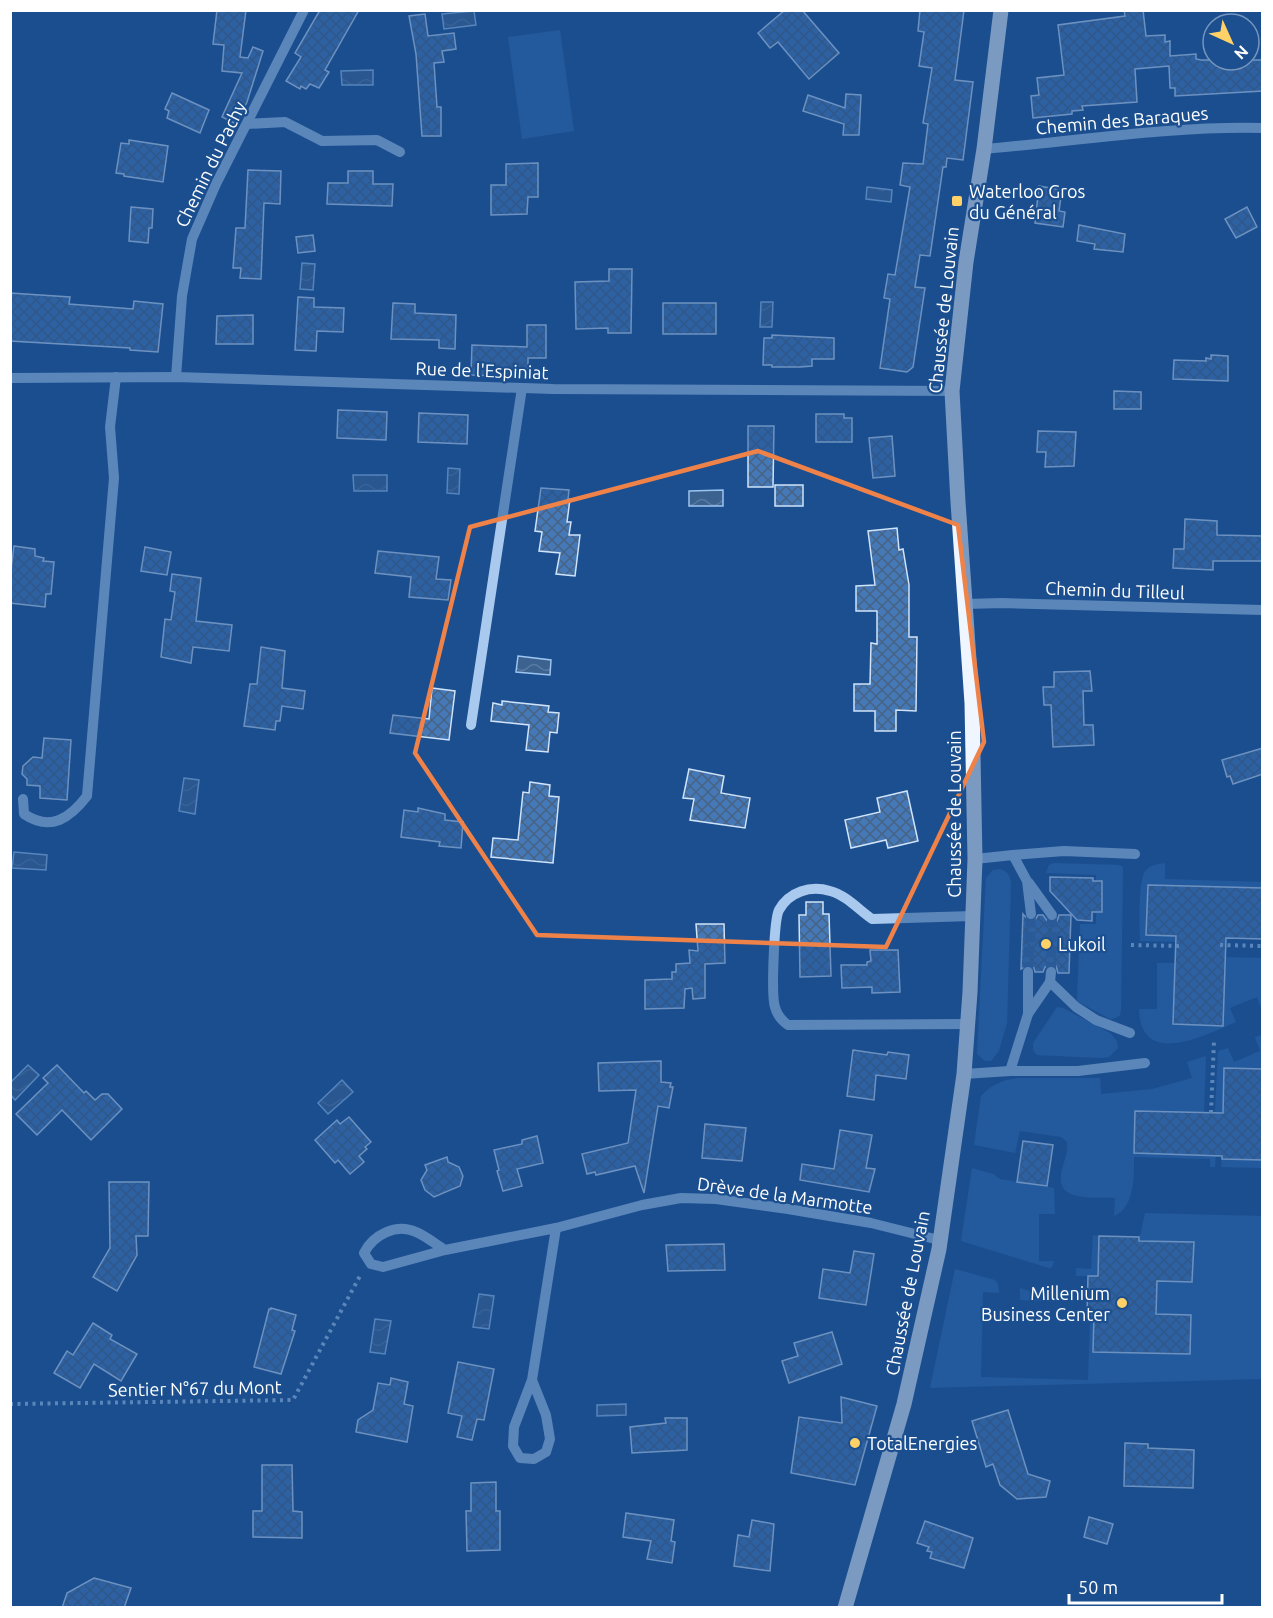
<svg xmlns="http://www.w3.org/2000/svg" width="1273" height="1618" font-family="Ubuntu,sans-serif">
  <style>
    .green { fill: #2e69ad }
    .water { fill: url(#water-waves); stroke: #9cc4f0; stroke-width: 1.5 }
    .building { fill: url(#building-cross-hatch); stroke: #cfe3fa; stroke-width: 1.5 }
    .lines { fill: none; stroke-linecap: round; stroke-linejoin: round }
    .minor-tunnel { stroke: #3d69a0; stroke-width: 10; stroke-dasharray: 10 5; stroke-linecap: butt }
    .path { stroke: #a9c9ee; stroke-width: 4; stroke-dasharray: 3 4.5; stroke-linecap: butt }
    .minor { stroke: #a9c9ee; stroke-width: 10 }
    .major { stroke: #f0f6ff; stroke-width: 15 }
    .marked { fill: none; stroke: #ee8249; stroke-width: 4.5; stroke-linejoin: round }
    .poi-dot { fill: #ffd166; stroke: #1b4f8f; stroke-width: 2 }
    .labels { text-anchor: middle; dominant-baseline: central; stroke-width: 4.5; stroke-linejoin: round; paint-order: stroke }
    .street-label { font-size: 18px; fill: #fff; stroke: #1b4f8f }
    .poi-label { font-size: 18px; fill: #fff; stroke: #1b4f8f; text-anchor: start }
  </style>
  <defs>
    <pattern id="water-waves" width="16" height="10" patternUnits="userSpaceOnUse" patternTransform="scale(1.5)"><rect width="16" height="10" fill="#3c6290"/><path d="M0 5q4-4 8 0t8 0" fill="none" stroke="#597aa1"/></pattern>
    <pattern id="building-cross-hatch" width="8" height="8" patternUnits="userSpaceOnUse" patternTransform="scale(1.5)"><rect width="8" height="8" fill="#4478b7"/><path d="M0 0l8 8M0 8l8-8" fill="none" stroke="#486282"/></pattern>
  </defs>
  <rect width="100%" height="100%" fill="#1b4f8f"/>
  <g class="green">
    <polygon points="560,30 574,131 522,139 508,37"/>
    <polygon points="1054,863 1119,865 1123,867 1121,1010 1120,1015 1116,1018 1110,1019 1077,1001 1080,924 1096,924 1096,875 1046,873 1049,865"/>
    <path d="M1165 863V879L1262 882V888L1148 885 1147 935 1181 936 1180 942 1140 941C1140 925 1138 886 1144 873 1149 865 1157 864 1165 863Z"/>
    <path d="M999 869C1008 871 1009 874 1011 883L1007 1023 999 1051 991 1061H985L977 1054 986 878 993 870Z"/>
    <path d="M1226 957 1262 958V1011L1257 997 1230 1008 1236 1022C1205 1035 1141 1069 1139 1009H1157V963H1175L1173 1024 1223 1026Z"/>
    <polygon points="1057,1007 1063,1008 1110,1033 1117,1041 1118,1048 1109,1057 1100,1058 1037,1055 1033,1050 1033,1043"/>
    <polygon points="1262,1035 1262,1069 1224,1069 1223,1113 1215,1113 1218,1051 1228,1048 1234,1062 1260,1051 1255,1037"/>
    <path d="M1206 1056 1204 1113 1135 1111 1134 1152 1216 1153 1215 1167H1210V1159L1134 1157C1134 1176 1135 1207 1114 1216L1115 1198C1100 1197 1061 1202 1061 1180 1060 1167 1069 1155 1067 1142L1061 1137 1020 1131 1015 1153 974 1145 981 1096C991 1085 1002 1080 1017 1078H1100L1101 1094 1152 1089 1192 1078 1187 1062Z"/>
    <polygon points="1222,1159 1262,1160 1262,1168 1221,1167"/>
    <polygon points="972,1168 993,1174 1000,1179 1054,1188 1055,1214 1039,1214 1039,1261 1054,1261 1052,1267 1049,1268 961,1241"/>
    <polygon points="1145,1213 1262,1216 1262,1379 930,1388 955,1269 995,1280 998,1284 999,1293 983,1292 981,1377 1088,1380 1090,1323 1075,1322 1075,1314 1094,1315 1093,1352 1190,1354 1191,1315 1156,1314 1157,1281 1192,1282 1194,1242 1139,1241"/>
    <polygon points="1093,1235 1099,1236 1098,1276 1076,1276 1076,1268 1091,1269"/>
    <polygon points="1020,1288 1054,1299 1054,1302 1020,1300"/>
  </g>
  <g class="water">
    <polygon points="474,11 476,25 444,29 442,14"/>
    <polygon points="373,70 373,85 342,85 341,71"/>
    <polygon points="867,187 892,190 891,202 866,199"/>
    <polygon points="302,263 315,264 313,290 300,289"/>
    <polygon points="761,302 773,302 772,327 760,327"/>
    <polygon points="448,468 460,469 459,494 447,493"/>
    <polygon points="353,475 387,475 387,491 354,491"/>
    <polygon points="723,490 723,506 689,506 689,491"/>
    <polygon points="518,656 551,660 550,675 516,672"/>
    <polygon points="184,778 199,780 195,814 179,811"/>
    <polygon points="14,852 47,855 46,870 12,868"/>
    <polygon points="28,1065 39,1075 15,1100 11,1095 11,1082"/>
    <polygon points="342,1080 353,1092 328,1114 318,1103"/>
    <polygon points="479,1294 494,1296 489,1329 473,1327"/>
    <polygon points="375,1319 391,1321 385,1354 370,1352"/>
    <polygon points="626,1404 626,1415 597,1416 597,1405"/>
  </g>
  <g class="building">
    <polygon points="217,10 246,10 240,57 248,58 253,47 263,51 247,102 236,124 222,117 242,73 222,71 224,45 213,44"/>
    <polygon points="320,10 359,10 325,70 329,72 319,88 310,84 306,89 301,86 300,89 286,81 301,57 295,53"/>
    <polygon points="785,10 802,10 839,53 809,79 778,42 770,48 758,33"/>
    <polygon points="920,10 964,10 955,80 973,82 963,160 947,158 946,167 943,167 930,256 920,255 915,287 925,288 913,367 907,372 880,368 890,299 884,298 888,274 895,275 910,187 900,185 903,163 923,164 928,124 923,123 932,68 919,66 924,32 918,31"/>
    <polygon points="1124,10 1143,10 1146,36 1165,35 1165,42 1170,41 1170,56 1196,54 1196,59 1201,60 1263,60 1263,91 1175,96 1175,88 1170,88 1169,66 1135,69 1137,102 1082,106 1083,110 1072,111 1072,114 1033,118 1031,96 1039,95 1037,78 1064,75 1058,25 1125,16"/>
    <polygon points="425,14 428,36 454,33 456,49 442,51 444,62 434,63 437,107 441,107 441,136 422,136 416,54 409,16"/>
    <polygon points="172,93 209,110 200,133 167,118 169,111 165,109"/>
    <polygon points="846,94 861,95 859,135 843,135 844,124 803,111 808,95 845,108"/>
    <polygon points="129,140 168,146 163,182 124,176 124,174 116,173 121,143 129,144"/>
    <polygon points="538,163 538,197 528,197 527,214 491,215 491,185 506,185 506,164"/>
    <polygon points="248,170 281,171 280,204 264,203 261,279 240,278 241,268 233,268 236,228 245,228"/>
    <polygon points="348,171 373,171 373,184 393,184 392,206 327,204 328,183 348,183"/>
    <polygon points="1039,186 1062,190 1059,211 1065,212 1063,227 1035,223"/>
    <polygon points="131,207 153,209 152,228 149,228 148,243 129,241"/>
    <polygon points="1247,207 1257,227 1236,238 1225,219"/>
    <polygon points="1079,225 1125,234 1123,252 1094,249 1095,244 1077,241"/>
    <polygon points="313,235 315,251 298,253 296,237"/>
    <polygon points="609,269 632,269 631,333 608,333 608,328 576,329 575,282 609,281"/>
    <polygon points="10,293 70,297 69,304 133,309 134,301 163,304 158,352 130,350 130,348 10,341"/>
    <polygon points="298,297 314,298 314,307 344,308 343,332 317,331 316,351 295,350"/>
    <polygon points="393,303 415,304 415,313 456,315 455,349 439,348 439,340 391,339"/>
    <rect x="663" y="303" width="53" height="31"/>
    <polygon points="253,315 253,344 216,344 217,316"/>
    <polygon points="527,325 546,325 546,358 528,358 528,377 471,375 472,345 527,347"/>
    <polygon points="772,335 834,338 834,359 812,359 812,366 800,367 772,367 772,365 763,365 764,338 772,338"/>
    <polygon points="1211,355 1228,356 1228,381 1173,379 1174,360 1206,361 1206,358 1211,359"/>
    <polygon points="1114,391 1141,392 1141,409 1114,409"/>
    <polygon points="338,410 387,412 386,440 337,438"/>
    <polygon points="419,413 468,415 467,444 418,442"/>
    <polygon points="816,414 844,414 844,418 852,418 852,442 816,442"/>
    <polygon points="748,426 774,426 773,487 748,487"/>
    <polygon points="1038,431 1076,432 1074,466 1045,467 1046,452 1037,452"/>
    <polygon points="892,436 895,476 873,478 869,438"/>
    <rect x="775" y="485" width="28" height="21"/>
    <polygon points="541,488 569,490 568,499 570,499 567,522 571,522 569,535 580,535 575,576 556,574 560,553 539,551 542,532 535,531"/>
    <polygon points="1185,519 1217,521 1217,535 1263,536 1263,561 1213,561 1213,570 1173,568 1174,549 1184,549"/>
    <polygon points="897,528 899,550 903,549 909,585 909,637 917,637 916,711 896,710 896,731 875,731 875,711 854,711 854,684 870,684 871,643 877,644 877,611 856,611 856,586 875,585 868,531"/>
    <polygon points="14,546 35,549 35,556 44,558 43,561 54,562 51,594 46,594 45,607 10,603 10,578"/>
    <polygon points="145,547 171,552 167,575 141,571"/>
    <polygon points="378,551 439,557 436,579 451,580 448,600 409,597 411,577 375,573"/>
    <polygon points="172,574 201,578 196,621 232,625 229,651 193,647 191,663 161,657 165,619 171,620 175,592 170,591"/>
    <polygon points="261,647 285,651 282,688 305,691 303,709 282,706 280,721 276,721 275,730 244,726 250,684 257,684"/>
    <polygon points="1090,671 1092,691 1083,691 1084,725 1093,725 1094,745 1053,747 1051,705 1044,705 1043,687 1054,687 1054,672"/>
    <polygon points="432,688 455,691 449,740 390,733 393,715 429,719"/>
    <polygon points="502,701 549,706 548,712 559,713 557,733 550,732 548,752 526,750 529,725 491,721 493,703 502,705"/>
    <polygon points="44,738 71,740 67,800 40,798 40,786 27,785 27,779 22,774 23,766 33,757 42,758"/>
    <polygon points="1263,748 1263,774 1233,784 1230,776 1227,777 1222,760"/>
    <polygon points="689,769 724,776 721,793 750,798 745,828 690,820 694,799 683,798"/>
    <polygon points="530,782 550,785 549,796 559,797 553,863 491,857 493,838 518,840 523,792 529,793"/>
    <polygon points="907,791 918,841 888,848 886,840 851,848 845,820 880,812 877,798"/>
    <polygon points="418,808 445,814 445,820 463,822 461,848 439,846 440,842 401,837 404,810 418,812"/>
    <polygon points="1050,877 1093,878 1093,881 1102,881 1102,912 1092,912 1092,921 1077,920 1050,891"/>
    <polygon points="1148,885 1263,888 1263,939 1226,938 1223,1026 1173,1024 1176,936 1146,935"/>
    <polygon points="806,902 823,902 823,914 829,914 831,976 800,977 799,915 806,915"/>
    <polygon points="1023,914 1029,921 1035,920 1038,915 1043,915 1048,922 1052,922 1057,921 1059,915 1071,915 1069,973 1058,973 1056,966 1051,965 1045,967 1043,972 1035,972 1034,968 1029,965 1021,969"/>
    <polygon points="696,924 724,924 725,963 705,964 705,998 693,999 692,988 685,989 684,1008 645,1009 645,980 672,979 672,972 676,972 676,964 690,963 689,950 698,951"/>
    <polygon points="870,950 898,950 900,992 872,993 872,987 842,988 841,965 867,965 867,962 871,961"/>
    <polygon points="853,1050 887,1055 888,1052 909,1055 906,1079 876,1075 874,1100 847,1096"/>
    <polygon points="661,1061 661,1082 671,1083 670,1087 673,1087 669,1108 658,1106 644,1193 635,1166 596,1175 595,1172 587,1174 582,1154 628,1143 636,1090 599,1091 598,1063"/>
    <polygon points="57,1065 84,1093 86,1091 95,1100 102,1094 108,1094 122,1109 91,1140 62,1110 37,1135 16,1114 48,1083 43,1078"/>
    <polygon points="1224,1068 1263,1069 1263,1160 1222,1159 1222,1156 1134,1153 1135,1111 1223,1113"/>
    <polygon points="349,1117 371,1142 365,1147 367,1149 359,1156 364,1162 350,1174 338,1160 335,1163 315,1140 337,1120 340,1124"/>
    <polygon points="705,1124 746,1128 742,1161 702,1158"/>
    <polygon points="840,1130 872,1135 866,1168 875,1169 869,1192 800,1180 802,1164 834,1169"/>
    <polygon points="537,1136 543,1163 517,1169 522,1186 503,1191 497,1171 499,1170 494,1150 522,1144 522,1140"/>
    <polygon points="1023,1141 1053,1145 1047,1186 1017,1182"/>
    <polygon points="447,1157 448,1162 459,1167 463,1176 460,1186 434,1197 425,1190 421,1180 427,1170 425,1165"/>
    <polygon points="109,1182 149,1182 148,1236 136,1236 137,1255 117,1291 93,1277 110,1248"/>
    <polygon points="1099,1236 1139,1237 1139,1241 1194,1242 1192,1282 1157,1281 1156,1314 1191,1315 1190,1354 1093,1352 1094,1315 1087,1315 1088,1276 1098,1276"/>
    <polygon points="724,1244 725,1270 668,1271 666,1245"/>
    <polygon points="854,1251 874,1254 866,1305 819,1298 823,1269 850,1273"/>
    <polygon points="271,1308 296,1315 292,1330 295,1331 281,1374 254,1367 269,1309 271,1309"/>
    <polygon points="93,1323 112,1335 110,1339 137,1354 121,1381 94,1364 80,1388 54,1373 67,1351 73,1355"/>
    <polygon points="832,1332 842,1364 789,1383 782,1361 798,1356 794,1343"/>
    <polygon points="458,1362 494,1369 484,1420 477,1419 472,1440 457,1437 462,1416 448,1413"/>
    <polygon points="391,1378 408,1382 404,1404 413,1406 407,1442 356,1432 358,1420 373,1410 378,1383 390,1385"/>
    <polygon points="841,1397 877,1406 855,1485 791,1473 799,1417 842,1423"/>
    <polygon points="1008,1410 1028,1474 1050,1481 1046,1497 1017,1499 1000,1485 993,1464 986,1467 972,1421"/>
    <polygon points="665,1418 687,1418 687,1450 632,1453 630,1427 666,1423"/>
    <polygon points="1125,1443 1148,1444 1148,1448 1194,1450 1193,1488 1124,1486"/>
    <polygon points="262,1465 292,1465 293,1511 302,1512 302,1538 253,1537 253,1511 262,1511"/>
    <polygon points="496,1482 496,1511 500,1511 500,1550 467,1551 466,1511 471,1511 471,1483"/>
    <polygon points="626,1513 674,1520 671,1541 675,1542 672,1563 647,1559 651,1541 623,1537"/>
    <polygon points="1089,1517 1113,1524 1107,1544 1084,1537"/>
    <polygon points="752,1520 774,1524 770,1571 734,1566 738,1535 749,1537"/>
    <polygon points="925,1521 973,1538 964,1568 930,1558 932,1552 927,1551 929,1547 917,1543"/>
    <polygon points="94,1578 131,1588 124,1608 62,1608 67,1593"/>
  </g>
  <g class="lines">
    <g class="minor-tunnel">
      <polyline points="1028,972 1031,914"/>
      <polyline points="1051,972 1052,915"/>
    </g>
    <g class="path">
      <polyline points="1131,945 1180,946"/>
      <polyline points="1220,945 1262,946"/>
      <polyline points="1211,1113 1214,1041"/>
      <polyline points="1065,1291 1088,1292"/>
      <polyline points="10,1404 293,1400 361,1274"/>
    </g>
    <g class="minor">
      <polyline points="247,124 285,122 322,141 377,140 400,152"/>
      <path d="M984 149C1076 141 1170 126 1262 128"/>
      <polyline points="176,377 182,296 192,239 216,184 304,10"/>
      <polyline points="10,378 176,377 553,389 952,391"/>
      <polyline points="966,604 1002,603 1262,610"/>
      <polyline points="471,725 522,388"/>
      <path d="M23 799 24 814C51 832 70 818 87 796L114 478 110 427 116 377"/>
      <polyline points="1013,855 1064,851 1135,854"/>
      <polyline points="975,859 1013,855 1027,881 1031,914"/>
      <polyline points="1029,883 1052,915"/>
      <polyline points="1050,982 1076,1007 1096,1020 1130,1033"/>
      <polyline points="1028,1014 1050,982 1051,972"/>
      <path d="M968 1024 788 1025C781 1020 777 1015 775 1007 771 996 774 919 779 910 789 892 810 885 830 891 846 895 859 910 872 919L973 916"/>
      <polyline points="1010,1071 1078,1071 1145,1063"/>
      <polyline points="964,1074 1010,1071 1028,1014 1028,972"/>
      <path d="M445 1250C435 1244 426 1236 416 1232 396 1223 373 1235 364 1253L371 1264 383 1267 445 1250 556 1228 642 1205 681 1198 716 1199 788 1209 871 1223 939 1240"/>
      <polyline points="532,1380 514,1427 513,1446 520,1458 534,1459 546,1452 550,1439 546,1415 532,1380 556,1228"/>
    </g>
    <polyline class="major" points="845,1608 904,1404 939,1249 964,1074 970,992 975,859 972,703 958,502 952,391 966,262 984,149 1001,10"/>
  </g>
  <path d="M0 0H1273V1618H0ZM758 451 958 525 984 742 886 947 537 935 415 753 470 527Z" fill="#1b4f8f" fill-opacity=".55" fill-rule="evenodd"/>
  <path class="marked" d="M758 451 958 525 984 742 886 947 537 935 415 753 470 527Z"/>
  <g class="poi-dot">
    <rect x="951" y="195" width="12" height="12" rx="3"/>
    <circle cx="1046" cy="944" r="6"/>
    <circle cx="1122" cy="1303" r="6"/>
    <circle cx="855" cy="1443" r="6"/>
  </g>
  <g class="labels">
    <g class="street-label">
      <text transform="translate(1122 120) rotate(-5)">Chemin des Baraques</text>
      <text transform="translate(210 164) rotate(-64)">Chemin du Pachy</text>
      <text transform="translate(943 310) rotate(-84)">Chaussée de Louvain</text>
      <text transform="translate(482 370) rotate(2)">Rue de l'Espiniat</text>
      <text transform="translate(1115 590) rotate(2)">Chemin du Tilleul</text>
      <text transform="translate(954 814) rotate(-90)">Chaussée de Louvain</text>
      <text transform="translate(785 1195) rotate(8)">Drève de la Marmotte</text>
      <text transform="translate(907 1293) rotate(-79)">Chaussée de Louvain</text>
      <text transform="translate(195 1388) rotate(-1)">Sentier N°67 du Mont</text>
    </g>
    <g class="poi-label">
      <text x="969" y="191">Waterloo Gros<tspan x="969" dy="21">du Général</tspan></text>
      <text x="1058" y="944">Lukoil</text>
      <text x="1110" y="1293" text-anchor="end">Millenium<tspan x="1110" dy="21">Business Center</tspan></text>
      <text x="867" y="1443">TotalEnergies</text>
    </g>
  </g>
  <rect width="1273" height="1618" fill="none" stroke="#ffffff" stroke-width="24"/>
  <g transform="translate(1231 42) rotate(135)"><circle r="28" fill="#1b4f8f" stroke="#7695bc" stroke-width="1.5"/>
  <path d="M0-4.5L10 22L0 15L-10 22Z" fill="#ffd166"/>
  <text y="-9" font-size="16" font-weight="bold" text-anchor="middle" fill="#ffffff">N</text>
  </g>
  <path d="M1069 1594v9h153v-9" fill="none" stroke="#ffffff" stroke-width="3"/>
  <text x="1078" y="1594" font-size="18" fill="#ffffff" stroke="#1b4f8f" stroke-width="4.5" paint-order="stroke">50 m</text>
</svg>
